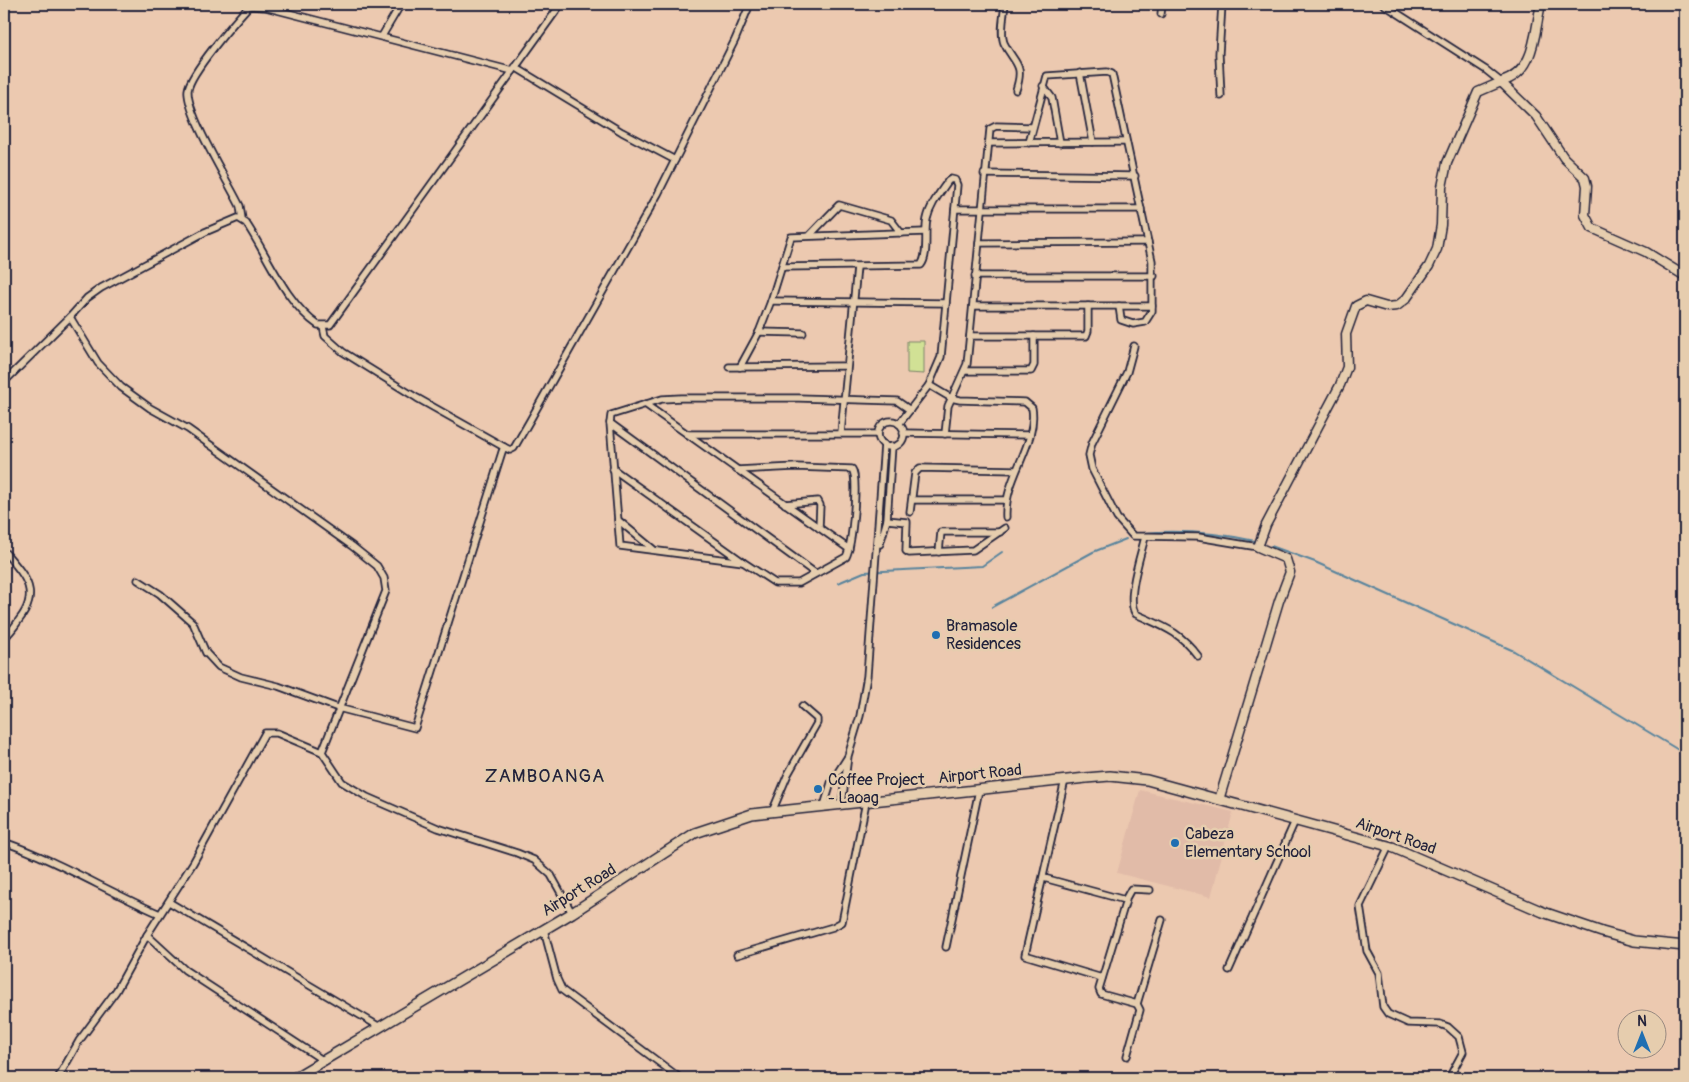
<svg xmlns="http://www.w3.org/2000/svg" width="1689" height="1082" font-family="Pangolin,sans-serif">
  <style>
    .built { fill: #e1bba8 }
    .green { fill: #d1e195; stroke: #7a8268 }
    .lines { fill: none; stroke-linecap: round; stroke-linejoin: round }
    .stream { stroke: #59849d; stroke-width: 2 }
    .minor-casing { stroke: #22223b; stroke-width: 9 }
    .tertiary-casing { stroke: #22223b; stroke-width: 11 }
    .secondary-casing { stroke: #22223b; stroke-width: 12 }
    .minor { stroke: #e6cdae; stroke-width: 5.5 }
    .tertiary { stroke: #e6cdae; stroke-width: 8 }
    .secondary { stroke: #e6cdae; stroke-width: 9 }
    .poi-dot { fill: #1f6fb2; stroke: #e6cdae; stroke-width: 2 }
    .labels { text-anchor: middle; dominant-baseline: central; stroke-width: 5; stroke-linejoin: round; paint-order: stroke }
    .poi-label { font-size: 16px; fill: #22223b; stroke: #e6cdae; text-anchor: start }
    .street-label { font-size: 16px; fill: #22223b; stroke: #e6cdae }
    .quarter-label { font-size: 19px; letter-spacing: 1px; fill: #22223b; stroke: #e6cdae }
  </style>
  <rect width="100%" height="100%" fill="#ecc9b0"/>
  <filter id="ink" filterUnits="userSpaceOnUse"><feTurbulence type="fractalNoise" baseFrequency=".02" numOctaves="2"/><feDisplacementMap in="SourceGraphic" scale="10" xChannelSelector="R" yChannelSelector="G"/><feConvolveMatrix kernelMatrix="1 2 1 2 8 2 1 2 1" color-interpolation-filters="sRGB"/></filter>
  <g filter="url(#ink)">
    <polygon class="built" points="1140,790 1233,812 1211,897 1117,873"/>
    <polygon class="green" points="907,341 924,341 924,374 907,373"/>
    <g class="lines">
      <g class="stream">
        <path d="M1143 533C1181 530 1218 533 1255 541"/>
        <polyline points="1271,546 1315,562 1514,651 1685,754"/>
        <polyline points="838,583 864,572 982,566 1002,552"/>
        <polyline points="992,607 1093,552 1126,539"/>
      </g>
      <defs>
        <g id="minor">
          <path d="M1005 4C1004 15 1000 33 1004 43 1014 64 1025 63 1016 90"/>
          <polyline points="1383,4 1486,70 1501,82"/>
          <polyline points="1161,14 1162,4"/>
          <polyline points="382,36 401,4"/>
          <polyline points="515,67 622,132 675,160 735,40 750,4"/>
          <polyline points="1080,73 1093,142"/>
          <polyline points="1043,86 1052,98 1060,143"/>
          <polyline points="1221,96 1219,54 1222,4"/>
          <polyline points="988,143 1126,142"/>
          <polyline points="1029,143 1047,76 1107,72 1112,74 1152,261 1152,311 1145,322 1133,324 1121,320 1119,306"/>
          <polyline points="984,174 1135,176"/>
          <polyline points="955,209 1141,209"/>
          <path d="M242 219 240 206C228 181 186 114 188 90 190 73 236 20 249 6L265 7 513 71"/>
          <polyline points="810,235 839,205 891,220 901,233"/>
          <polyline points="979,243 1148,242"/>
          <path d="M782 267 921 265C929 255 924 232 927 219 930 205 940 193 948 181L951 179 955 180 957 185 941 357 929 385 899 424"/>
          <polyline points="975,276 1154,276"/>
          <polyline points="771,301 946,303"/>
          <polyline points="973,306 1152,306"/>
          <polyline points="323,327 325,336 343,352 417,398 504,447"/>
          <polyline points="759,332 803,333"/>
          <polyline points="970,336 1086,336 1088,331 1088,306"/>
          <polyline points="1134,346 1127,372 1092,443 1089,455 1092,469 1117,518 1133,536 1198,537 1258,547"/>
          <polyline points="729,367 846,366"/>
          <polyline points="740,367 759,332 771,301 791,237 925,232"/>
          <polyline points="965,371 1031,371 1034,365 1034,336"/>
          <polyline points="4,382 70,317"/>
          <path d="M929 385 951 398 960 400 1025 402 1032 408C1038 445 1004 477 1006 517"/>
          <polyline points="645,404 849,549"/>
          <circle cx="891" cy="434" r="13"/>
          <polyline points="610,423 815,573"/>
          <polyline points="841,433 857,267"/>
          <polyline points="903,433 1030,435"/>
          <polyline points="687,434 878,434"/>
          <polyline points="945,434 948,406 967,364 990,129 996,126 1032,127"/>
          <path d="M613 469 743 562 775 583H799L846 557C852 546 859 478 852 469L796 467 737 470"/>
          <polyline points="912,500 1005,500"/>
          <polyline points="785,504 818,501 820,505 819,528"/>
          <polyline points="910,512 915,473 920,468 1016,470"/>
          <polyline points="618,520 653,549"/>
          <polyline points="887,520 907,522 906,551 909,553 973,550 1005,528"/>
          <path d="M1145 537C1141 554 1125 601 1136 614 1164 627 1179 631 1198 656"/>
          <polyline points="880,544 887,520 892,446"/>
          <path d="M4 551C23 574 42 591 19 620 15 626 10 633 4 638"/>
          <polyline points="939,552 941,532 1000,532"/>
          <polyline points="743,562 620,546 610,423 611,415 662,399 681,398 799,398 897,401 910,410"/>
          <polyline points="138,580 160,594 193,623 206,653 219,667 241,677 278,686 338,708 415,728 502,452 504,447 510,450 514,448 529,422 658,194 675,160"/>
          <path d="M322 752 386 591 384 578 377 566 352 546 188 429 150 408 121 387 98 363 70 317 87 298 101 288 205 232 238 218 246 223C268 256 285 302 318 325H330L561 4"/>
          <polyline points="1065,780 1025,955 1102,978"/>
          <polyline points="842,804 848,756 860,716 867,676 884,444"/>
          <polyline points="824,806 831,783 847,758"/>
          <polyline points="772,812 788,774 817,723 817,719 802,706"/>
          <path d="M4 842C58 861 107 891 160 914"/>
          <polyline points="1389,846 1360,906 1367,951 1379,973 1383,1007 1388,1014 1408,1023 1440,1024 1448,1027 1459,1037 1463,1052 1449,1078"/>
          <polyline points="1044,878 1125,900 1131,889 1150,890"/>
          <polyline points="1126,900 1099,989 1101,994 1137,1004"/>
          <polyline points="169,902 380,1027"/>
          <polyline points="544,930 557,979 562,990 680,1078"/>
          <polyline points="147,935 185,970 324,1061"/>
          <polyline points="946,947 979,790"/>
          <polyline points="737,955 833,927 842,922 866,802"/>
          <polyline points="1229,970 1295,821"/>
          <polyline points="1127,1056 1140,1010 1137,1004 1162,920"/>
          <polyline points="58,1078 79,1041 116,991 147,935 193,863 265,733 277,733 322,752 342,782 367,797 438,828 517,853 534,860 551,875 572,913"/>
        </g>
        <g id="tertiary">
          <path d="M1501 82C1536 72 1534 33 1541 4"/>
          <polyline points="1219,800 1279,601 1290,572 1286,559 1258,547 1266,525 1340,385 1347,367 1346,334 1356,306 1366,301 1387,307 1397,306 1406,299 1429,266 1437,249 1441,225 1442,187 1447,163 1478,92 1501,82 1536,116 1564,158 1585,178 1587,186 1585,215 1592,228 1646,252 1685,276"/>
        </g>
        <polyline id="secondary" points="294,1078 572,913 695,833 752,814 1086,778 1110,776 1147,780 1392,847 1543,912 1602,932 1634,941 1685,946"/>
      </defs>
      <use href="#minor" class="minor-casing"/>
      <use href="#tertiary" class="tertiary-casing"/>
      <use href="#secondary" class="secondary-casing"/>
      <use href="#minor" class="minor"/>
      <use href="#tertiary" class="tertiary"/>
      <use href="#secondary" class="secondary"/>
    </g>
  </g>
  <g class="poi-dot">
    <circle cx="936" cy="635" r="5"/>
    <circle cx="818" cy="789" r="5"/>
    <circle cx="1175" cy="843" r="5"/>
  </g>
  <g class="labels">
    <g class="poi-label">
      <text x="946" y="626">Bramasole<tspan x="946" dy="18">Residences</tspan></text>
      <text x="828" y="780">Coffee Project<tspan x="828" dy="18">- Laoag</tspan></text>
      <text x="1185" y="834">Cabeza<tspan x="1185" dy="18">Elementary School</tspan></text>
    </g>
    <g class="street-label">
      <text transform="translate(980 774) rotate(-6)">Airport Road</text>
      <text transform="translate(1396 836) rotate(19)">Airport Road</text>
      <text transform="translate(579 890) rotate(-32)">Airport Road</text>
    </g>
    <g class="quarter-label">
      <text x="545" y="776">ZAMBOANGA</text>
    </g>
  </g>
  <rect width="1689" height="1082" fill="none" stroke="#e6cdae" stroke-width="20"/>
  <rect x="10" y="10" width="1669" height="1062" fill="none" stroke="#22223b" stroke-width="2" filter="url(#ink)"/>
  <g transform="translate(1642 1034)"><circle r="24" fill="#e6cdae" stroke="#988980"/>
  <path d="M0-4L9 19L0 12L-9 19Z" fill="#1f6fb2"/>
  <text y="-8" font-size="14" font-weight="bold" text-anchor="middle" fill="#22223b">N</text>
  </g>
</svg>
